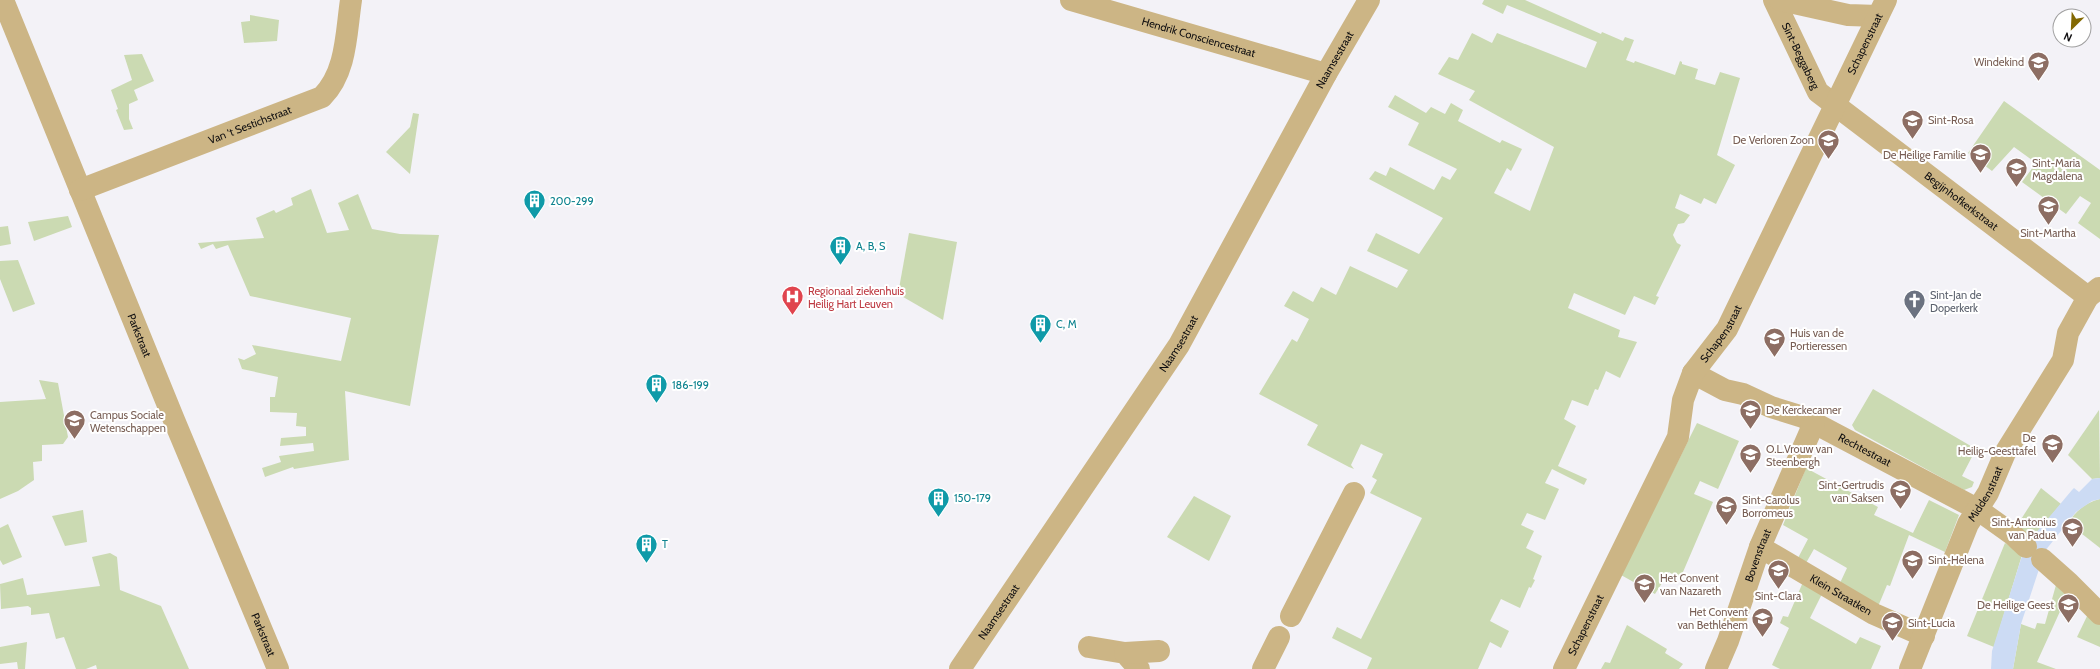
<svg xmlns="http://www.w3.org/2000/svg" width="2100" height="669" font-family="Cabin,sans-serif">
  <style>
    .green { fill: #cbdab2 }
    .water { fill: #ccdbf4 }
    .lines { fill: none; stroke-linecap: round; stroke-linejoin: round }
    .minor { stroke: #ccb585; stroke-width: 22 }
    .labels { text-anchor: middle; dominant-baseline: central; stroke-width: 4; stroke-linejoin: round; paint-order: stroke }
    .street-label { font-size: 11px; fill: #0f0e10; stroke: #fff }
    .education-label { font-size: 11px; fill: #785e54; stroke: #fff; text-anchor: start }
    .culture-label { font-size: 11px; fill: #0d838f; stroke: #fff; text-anchor: start }
    .health-label { font-size: 11px; fill: #be3a42; stroke: #fff; text-anchor: start }
    .worship-label { font-size: 11px; fill: #5b616d; stroke: #fff; text-anchor: start }
  </style>
  <rect width="100%" height="100%" fill="#f3f2f7"/>
  <g class="green">
    <polygon points="1484,0 1525,0 1601,34 1602,32 1623,41 1625,37 1634,40 1626,60 1634,63 1635,61 1675,75 1680,61 1682,62 1682,64 1698,69 1695,79 1715,85 1720,72 1740,78 1717,155 1735,165 1716,204 1704,198 1701,204 1680,194 1675,208 1690,215 1684,223 1678,224 1673,235 1677,243 1681,245 1656,296 1659,297 1655,305 1634,296 1625,315 1574,293 1568,308 1620,330 1618,337 1637,342 1620,378 1606,371 1598,390 1595,389 1588,406 1572,400 1564,419 1576,426 1558,466 1587,479 1584,485 1552,469 1545,483 1559,489 1545,520 1527,513 1521,525 1534,531 1526,548 1542,556 1533,579 1535,580 1531,588 1529,587 1520,608 1501,599 1490,621 1509,631 1501,648 1490,642 1478,669 1367,669 1372,658 1332,638 1337,627 1361,639 1422,518 1370,493 1377,480 1372,477 1383,454 1361,444 1351,465 1354,469 1349,467 1307,445 1318,425 1259,394 1292,339 1297,342 1309,319 1284,306 1293,291 1313,302 1321,287 1336,295 1350,266 1397,288 1408,270 1367,251 1376,233 1419,254 1443,218 1369,179 1375,171 1386,176 1390,167 1434,190 1442,176 1450,180 1457,169 1408,145 1419,123 1388,107 1395,95 1426,113 1431,107 1445,114 1451,103 1463,110 1458,121 1500,143 1502,140 1522,149 1511,171 1507,168 1494,193 1530,211 1554,147 1469,100 1475,91 1438,74 1449,57 1458,60 1472,33 1492,43 1497,33 1586,68 1597,42 1507,5 1503,14 1482,4"/>
    <polygon points="250,15 279,20 277,41 244,43 241,22 250,21"/>
    <polygon points="142,54 154,81 134,90 138,100 129,104 129,119 133,129 124,130 116,110 118,109 111,90 132,80 124,55"/>
    <polygon points="2004,101 2100,170 2100,239 2078,223 2091,203 2080,196 2066,214 2022,182 2036,163 2014,147 1992,171 1968,153"/>
    <polygon points="413,113 419,114 410,174 386,152 410,127"/>
    <polygon points="311,189 327,233 349,230 338,203 358,194 372,229 400,234 439,235 410,406 345,391 349,460 294,469 293,467 265,477 262,468 281,462 279,456 314,451 313,443 280,446 281,438 306,436 306,427 296,426 297,413 270,412 270,397 275,397 278,377 242,369 238,358 244,360 256,354 252,345 341,361 351,318 250,296 228,245 216,249 213,244 201,249 198,243 264,238 256,218 274,210 276,213 293,205 291,198"/>
    <polygon points="68,216 72,227 34,241 28,222"/>
    <polygon points="8,226 11,244 0,246 0,227"/>
    <polygon points="909,233 957,242 943,320 898,294"/>
    <polygon points="18,260 35,304 13,312 0,279 0,261"/>
    <polygon points="39,380 58,383 68,437 63,444 42,445 42,461 33,462 34,480 18,491 0,499 0,402 46,399"/>
    <polygon points="1873,389 1976,449 1962,476 1974,482 1972,487 1964,490 1855,430 1852,425"/>
    <polygon points="2099,410 2100,478 2092,479 2068,455"/>
    <polygon points="1697,423 1739,441 1718,489 1700,481 1694,494 1713,502 1680,579 1669,572 1655,594 1621,575"/>
    <polygon points="1806,468 1878,507 1874,515 1913,533 1929,500 1959,515 1945,552 1909,535 1890,586 1887,585 1877,609 1840,583 1847,568 1814,549 1806,563 1798,558 1808,539 1783,525"/>
    <polygon points="2041,488 2061,504 2030,540 2018,524"/>
    <polygon points="1194,496 1231,516 1209,561 1167,537"/>
    <path d="M2100 499V548L2068 523C2076 511 2086 502 2100 499Z"/>
    <polygon points="83,510 87,542 65,546 52,516"/>
    <polygon points="8,524 22,557 3,565 0,560 0,528"/>
    <polygon points="2005,543 2022,555 1994,647 1967,636"/>
    <polygon points="110,553 117,557 120,590 161,606 189,669 97,669 96,665 86,669 76,669 64,637 56,639 49,613 31,615 31,608 28,606 1,609 0,584 23,578 27,595 100,586 92,557"/>
    <polygon points="1803,582 1822,594 1810,618 1856,644 1860,637 1881,646 1871,669 1780,669 1772,665 1789,628 1780,623 1783,616 1788,617"/>
    <polygon points="2056,585 2067,596 2037,662 2056,669 2013,669 2021,624 2035,629 2037,623 2045,624"/>
    <polygon points="2089,612 2100,625 2100,647 2077,637"/>
    <polygon points="1627,625 1667,649 1665,653 1683,664 1679,669 1601,669 1605,662 1610,663"/>
    <polygon points="27,642 25,669 18,669 17,662 0,664 0,647"/>
  </g>
  <polygon class="water" points="2100,478 2100,499 2092,501 2076,512 2045,551 2021,624 2013,669 1991,669 1992,651 2021,559 2030,540 2072,490 2074,488 2079,492 2092,479"/>
  <g class="lines">
    <g class="minor">
      <path id="s1" d="M3 0 174 420 278 669"/>
      <path id="s2" d="M1071 0 1326 74"/>
      <path id="s3" d="M1774 0 1818 92 2088 297"/>
      <polyline points="1780,0 1848,15 1878,16"/>
      <path id="s4" d="M80 190 322 97C347 72 346 33 351 0"/>
      <path id="s5" d="M1693 373 1725 390 1743 394 1771 407 1803 417 1977 509 2012 534 2026 547"/>
      <path id="s6" d="M1760 547 1874 614 1924 636"/>
      <polyline points="2042,559 2069,583 2100,614"/>
      <polyline points="1291,616 1354,493"/>
      <polyline points="1089,647 1125,653 1139,669"/>
      <polyline points="1125,653 1159,651"/>
      <path id="s7" d="M960 669 1179 345 1326 74 1369 0"/>
      <polyline points="1263,669 1279,637"/>
      <path id="s8" d="M1564 669 1678 437 1683 400 1693 373 1727 329 1886 0"/>
      <path id="s9" d="M1716 669 1728 641 1760 547 1814 423"/>
      <path id="s10" d="M1910 669 1968 524 1988 493 2005 453 2063 360 2068 333 2088 297 2099 288"/>
    </g>
  </g>
  <defs>
    <symbol id="school-pin" viewBox="-11 -11 22 30"><path d="M0 17L-7.5 6A9.5 9.5 0 1 1 7.5 6Z" fill="#8d6e63" stroke="#fff"/><path d="M0-5L7-2L0 1L-7-2ZM-4 1L0 2.5L4 1V4Q0 6-4 4Z" fill="#fff"/></symbol>
    <symbol id="university-pin" viewBox="-11 -11 22 30"><path d="M0 17L-7.5 6A9.5 9.5 0 1 1 7.5 6Z" fill="#8d6e63" stroke="#fff"/><path d="M0-5L7-2L0 1L-7-2ZM-4 1L0 2.5L4 1V4Q0 6-4 4Z" fill="#fff"/></symbol>
    <symbol id="building-pin" viewBox="-11 -11 22 30"><path d="M0 17L-7.5 6A9.5 9.5 0 1 1 7.5 6Z" fill="#0f9aa8" stroke="#fff"/><path d="M-4-6H4V6H1V3H-1V6H-4ZM-2.5-4.3h1.7v1.8h-1.7ZM.8-4.3h1.7v1.8H.8ZM-2.5-1h1.7V.8h-1.7ZM.8-1h1.7V.8H.8Z" fill="#fff"/></symbol>
    <symbol id="hospital-pin" viewBox="-11 -11 22 30"><path d="M0 17L-7.5 6A9.5 9.5 0 1 1 7.5 6Z" fill="#e0444e" stroke="#fff"/><path d="M-5-5h3v3.5h4V-5h3V5h-3V1.5h-4V5h-3Z" fill="#fff"/></symbol>
    <symbol id="church-pin" viewBox="-11 -11 22 30"><path d="M0 17L-7.5 6A9.5 9.5 0 1 1 7.5 6Z" fill="#6b7280" stroke="#fff"/><path d="M-1.2-6h2.4v3.5h3.3v2.4h-3.3V6h-2.4V-.1h-3.3v-2.4h3.3Z" fill="#fff"/></symbol>
  </defs>
  <g fill-rule="evenodd">
    <use href="#school-pin" x="2026" y="50" width="25" height="34"/>
    <use href="#university-pin" x="1900" y="108" width="25" height="34"/>
    <use href="#university-pin" x="1816" y="128" width="25" height="34"/>
    <use href="#university-pin" x="1968" y="142" width="25" height="34"/>
    <use href="#university-pin" x="2004" y="156" width="25" height="34"/>
    <use href="#building-pin" x="522" y="188" width="25" height="34"/>
    <use href="#university-pin" x="2036" y="194" width="25" height="34"/>
    <use href="#building-pin" x="828" y="234" width="25" height="34"/>
    <use href="#hospital-pin" x="780" y="284" width="25" height="34"/>
    <use href="#church-pin" x="1902" y="288" width="25" height="34"/>
    <use href="#building-pin" x="1028" y="312" width="25" height="34"/>
    <use href="#university-pin" x="1762" y="326" width="25" height="34"/>
    <use href="#building-pin" x="644" y="372" width="25" height="34"/>
    <use href="#university-pin" x="1738" y="398" width="25" height="34"/>
    <use href="#university-pin" x="62" y="408" width="25" height="34"/>
    <use href="#university-pin" x="2040" y="432" width="25" height="34"/>
    <use href="#university-pin" x="1738" y="442" width="25" height="34"/>
    <use href="#university-pin" x="1888" y="478" width="25" height="34"/>
    <use href="#building-pin" x="926" y="486" width="25" height="34"/>
    <use href="#university-pin" x="1714" y="494" width="25" height="34"/>
    <use href="#university-pin" x="2060" y="516" width="25" height="34"/>
    <use href="#building-pin" x="634" y="532" width="25" height="34"/>
    <use href="#university-pin" x="1900" y="548" width="25" height="34"/>
    <use href="#university-pin" x="1766" y="558" width="25" height="34"/>
    <use href="#university-pin" x="1632" y="572" width="25" height="34"/>
    <use href="#university-pin" x="2056" y="592" width="25" height="34"/>
    <use href="#university-pin" x="1750" y="606" width="25" height="34"/>
    <use href="#university-pin" x="1880" y="610" width="25" height="34"/>
  </g>
  <g class="labels">
    <g class="street-label">
      <text stroke="none"><textPath href="#s2" startOffset="133">Hendrik Consciencestraat</textPath></text>
      <text stroke="none"><textPath href="#s8" startOffset="697">Schapenstraat</textPath></text>
      <text stroke="none"><textPath href="#s3" startOffset="62">Sint-Beggaberg</textPath></text>
      <text stroke="none"><textPath href="#s7" startOffset="716">Naamsestraat</textPath></text>
      <text stroke="none"><textPath href="#s4" startOffset="182">Van 't Sestichstraat</textPath></text>
      <text stroke="none"><textPath href="#s3" startOffset="282">Begijnhofkerkstraat</textPath></text>
      <text stroke="none"><textPath href="#s8" startOffset="373">Schapenstraat</textPath></text>
      <text stroke="none"><textPath href="#s1" startOffset="362">Parkstraat</textPath></text>
      <text stroke="none"><textPath href="#s7" startOffset="392">Naamsestraat</textPath></text>
      <text stroke="none"><textPath href="#s5" startOffset="189">Rechtestraat</textPath></text>
      <text stroke="none"><textPath href="#s10" startOffset="191">Middenstraat</textPath></text>
      <text stroke="none"><textPath href="#s9" startOffset="121">Bovenstraat</textPath></text>
      <text stroke="none"><textPath href="#s6" startOffset="94">Klein Straatken</textPath></text>
      <text stroke="none"><textPath href="#s7" startOffset="69">Naamsestraat</textPath></text>
      <text stroke="none"><textPath href="#s8" startOffset="49">Schapenstraat</textPath></text>
      <text stroke="none"><textPath href="#s1" startOffset="686">Parkstraat</textPath></text>
    </g>
    <g class="education-label">
      <text x="2024" y="62" text-anchor="end">Windekind</text>
      <text x="1928" y="120">Sint-Rosa</text>
      <text x="1814" y="140" text-anchor="end">De Verloren Zoon</text>
      <text x="1966" y="155" text-anchor="end">De Heilige Familie</text>
      <text x="2032" y="163">Sint-Maria<tspan x="2032" dy="13">Magdalena</tspan></text>
      <text x="2048" y="233" text-anchor="middle">Sint-Martha</text>
      <text x="1790" y="333">Huis van de<tspan x="1790" dy="13">Portieressen</tspan></text>
      <text x="1766" y="410">De Kerckecamer</text>
      <text x="90" y="415">Campus Sociale<tspan x="90" dy="13">Wetenschappen</tspan></text>
      <text x="2036" y="438" text-anchor="end">De<tspan x="2036" dy="13">Heilig-Geesttafel</tspan></text>
      <text x="1766" y="449">O.L.Vrouw van<tspan x="1766" dy="13">Steenbergh</tspan></text>
      <text x="1884" y="485" text-anchor="end">Sint-Gertrudis<tspan x="1884" dy="13">van Saksen</tspan></text>
      <text x="1742" y="500">Sint-Carolus<tspan x="1742" dy="13">Borromeus</tspan></text>
      <text x="2056" y="522" text-anchor="end">Sint-Antonius<tspan x="2056" dy="13">van Padua</tspan></text>
      <text x="1928" y="560">Sint-Helena</text>
      <text x="1660" y="578">Het Convent<tspan x="1660" dy="13">van Nazareth</tspan></text>
      <text x="1778" y="596" text-anchor="middle">Sint-Clara</text>
      <text x="2054" y="605" text-anchor="end">De Heilige Geest</text>
      <text x="1748" y="612" text-anchor="end">Het Convent<tspan x="1748" dy="13">van Bethlehem</tspan></text>
      <text x="1908" y="623">Sint-Lucia</text>
    </g>
    <g class="culture-label">
      <text x="550" y="201">200-299</text>
      <text x="856" y="246">A, B, S</text>
      <text x="1056" y="324">C, M</text>
      <text x="672" y="385">186-199</text>
      <text x="954" y="498">150-179</text>
      <text x="662" y="544">T</text>
    </g>
    <g class="health-label">
      <text x="808" y="291">Regionaal ziekenhuis<tspan x="808" dy="13">Heilig Hart Leuven</tspan></text>
    </g>
    <g class="worship-label">
      <text x="1930" y="295">Sint-Jan de<tspan x="1930" dy="13">Doperkerk</tspan></text>
    </g>
  </g>
  <g transform="translate(2072 28) rotate(204)"><circle r="19" fill="#ffffff" stroke="#9f9f9f"/>
  <path d="M0-3L7 15L0 10L-7 15Z" fill="#836902"/>
  <text y="-6" font-size="11" font-weight="bold" text-anchor="middle" fill="#0f0e10">N</text>
  </g>
</svg>
